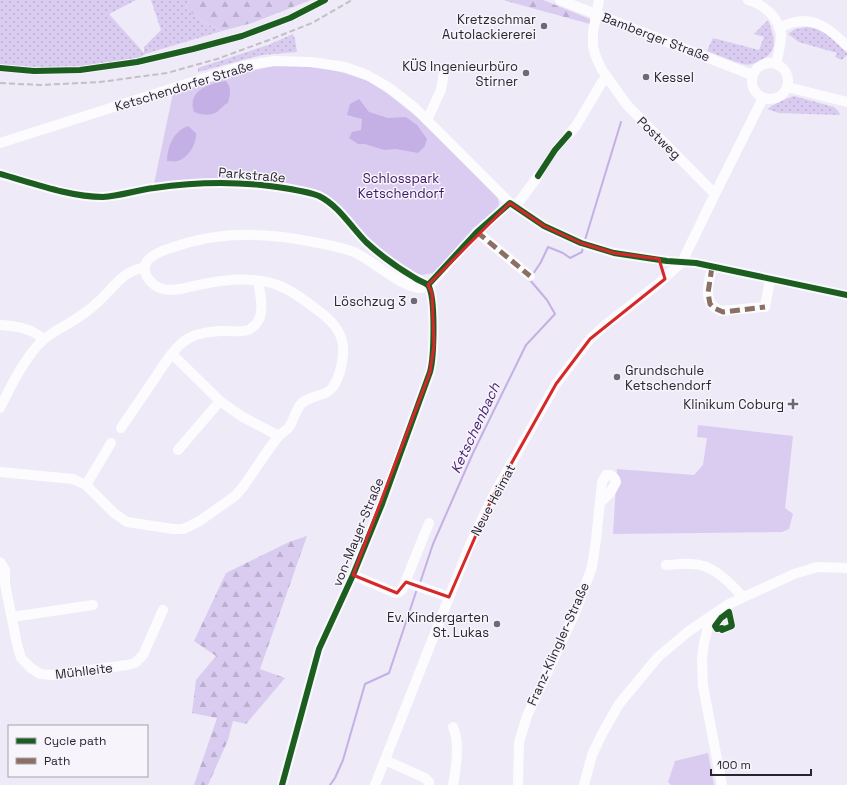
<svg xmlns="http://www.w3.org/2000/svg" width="847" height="785" font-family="'Space Grotesk',sans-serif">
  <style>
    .grass { fill: url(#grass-dots) }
    .forest { fill: url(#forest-firs) }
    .park { fill: #daccf0 }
    .water { fill: #c4b0e4 }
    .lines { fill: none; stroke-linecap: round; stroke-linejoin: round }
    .stream { stroke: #c4b0e4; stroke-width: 2 }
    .minor { stroke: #fcfcfe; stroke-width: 10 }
    .rail { stroke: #c2c0c4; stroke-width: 2; stroke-dasharray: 6 3; stroke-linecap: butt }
    .quiet { stroke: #8d6e63; stroke-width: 5; stroke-dasharray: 10 5; stroke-linecap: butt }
    .cycleway-casing { stroke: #f7f5fb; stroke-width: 8 }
    .cycleway { stroke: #1b5e20; stroke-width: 6 }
    .marked { fill: none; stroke: #d62828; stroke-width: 3; stroke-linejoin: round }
    .poi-dot { fill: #6e6976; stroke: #f7f5fb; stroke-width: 1.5 }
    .labels { text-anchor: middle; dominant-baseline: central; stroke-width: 3; stroke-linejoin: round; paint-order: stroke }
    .poi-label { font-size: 13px; fill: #292430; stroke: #f7f5fb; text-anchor: end }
    .street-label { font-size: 13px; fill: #292430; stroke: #f7f5fb }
    .park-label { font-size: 13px; fill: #3c1464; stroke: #f7f5fb }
    .water-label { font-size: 14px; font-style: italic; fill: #472171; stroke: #f7f5fb }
  </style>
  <defs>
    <pattern id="grass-dots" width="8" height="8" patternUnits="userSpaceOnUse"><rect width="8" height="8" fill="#daccf0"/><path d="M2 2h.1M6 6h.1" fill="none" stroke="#bbafce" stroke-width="1.8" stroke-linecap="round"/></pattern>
    <pattern id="forest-firs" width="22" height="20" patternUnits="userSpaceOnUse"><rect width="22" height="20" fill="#daccf0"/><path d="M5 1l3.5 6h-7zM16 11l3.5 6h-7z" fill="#bbafce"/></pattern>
  </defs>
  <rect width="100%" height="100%" fill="#eeeaf7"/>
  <g class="grass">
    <polygon points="0,0 136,0 109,14 144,53 144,47 161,30 151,0 190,0 185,8 207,24 222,31 145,54 139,58 80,67 34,68 0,65"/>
    <path d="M768 20C774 36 780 51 761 60 755 63 750 66 743 64 731 61 719 55 707 51L713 38 759 50 764 37 754 34Z"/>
    <path d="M807 27C829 31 833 37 847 53V55L842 60 835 57 837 53 799 42 788 34 795 29Z"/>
    <polygon points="293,34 295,39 297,52 262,55 198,72 198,68 268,45"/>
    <path d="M794 96 834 107 839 112 840 115 779 113 767 109C774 104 785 99 794 96Z"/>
  </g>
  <g class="forest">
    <polygon points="190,0 311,0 252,23 222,31 207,24 185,8"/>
    <polygon points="503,0 543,0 590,19 590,24"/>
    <polygon points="307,536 260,669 285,678 246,724 233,721 228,740 208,785 194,785 217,718 192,713 196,680 216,656 194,641 226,573 289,542"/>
  </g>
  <g class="park">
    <polygon points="273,66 297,66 323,68 344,73 368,81 388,94 427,125 498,198 499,204 497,209 477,226 433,273 422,275 408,270 383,252 320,191 278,181 235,177 154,184 173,93 237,74"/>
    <polygon points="698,425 793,436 785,508 793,514 789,529 782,532 613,534 617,469 694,475 703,465 707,438 697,437"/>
    <polygon points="708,753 714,785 671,785 668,782 675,761"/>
  </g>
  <g class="water">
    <path d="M226 81C232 89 230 94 228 103 223 105 221 109 217 112 211 116 201 115 194 112 187 90 209 84 226 81Z"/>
    <polygon points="359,99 369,112 388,118 406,117 417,125 427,139 425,146 418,153 396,149 384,150 365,144 358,144 349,138 352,132 361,130 362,119 347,115 350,104"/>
    <path d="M188 126 196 133C197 143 188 159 177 161 175 162 170 161 167 161 168 145 173 132 188 126Z"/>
  </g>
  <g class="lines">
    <g class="stream">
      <polyline points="585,240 621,122"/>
      <polyline points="533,274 541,262 548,247 563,253 570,258 582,252 583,247"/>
      <polyline points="420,583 433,544 473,453 526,345 555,314 547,300 530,280"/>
      <polyline points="330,785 335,778 343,760 365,684 389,673 417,589"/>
    </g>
    <g class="minor">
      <polyline points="560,0 752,75"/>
      <polyline points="599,0 593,32 593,47 596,57 602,70 627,105 715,194"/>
      <path d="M748 0C763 4 780 18 781 35 781 45 778 55 776 64"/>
      <path d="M779 28C809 12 826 25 847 46"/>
      <circle cx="770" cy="81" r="18"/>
      <polyline points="787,87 847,102"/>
      <polyline points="427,120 441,90 444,73"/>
      <polyline points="569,134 576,126 602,82 608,79"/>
      <polyline points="0,143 243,66 274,61 311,62 345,67 367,75 388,87 414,107 510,203 544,226 581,243 614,253 667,261 696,263 847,295"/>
      <path d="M0 174C32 183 70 197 103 197 120 196 137 190 154 188 195 182 236 181 277 187 291 189 306 191 319 196 339 206 351 227 366 242 381 256 398 268 415 278 419 281 424 282 428 285"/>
      <polyline points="516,206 538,176"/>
      <polyline points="477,232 530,276"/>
      <path d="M712 267C709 283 701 303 721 311L765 307 770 279"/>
      <path d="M0 325C15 326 32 328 43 339"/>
      <polyline points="172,354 220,401 241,416 279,436"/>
      <path d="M0 408C11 386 22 363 38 345 50 331 68 326 83 314 89 310 94 306 99 301 112 289 126 268 145 268"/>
      <path d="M121 428C133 410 145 393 157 375 165 363 174 348 186 340 196 333 209 332 221 331 234 330 246 335 255 325 266 314 260 294 258 281"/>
      <polyline points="178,450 220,401"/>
      <path d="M0 472 73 479 86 485 114 513 127 522 173 529H183L188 527 201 520 235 496 242 488C254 472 265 453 278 437 281 433 286 431 289 427 294 420 295 411 301 404 309 395 326 397 333 387 339 378 342 366 343 355 345 336 335 323 320 312 308 303 295 292 280 286 256 276 228 279 203 284 191 286 176 292 163 289 152 286 137 271 149 259 155 254 164 250 171 248 218 231 266 232 313 242 328 245 343 247 356 253 373 261 404 289 421 288 426 287 430 284 433 281L477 232 510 203"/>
      <polyline points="86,485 111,443"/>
      <polyline points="0,562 5,570 5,584 17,644 21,658 31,668 40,674 52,675 127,665 135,663 143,655 163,610"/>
      <path d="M666 565C674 565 683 563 691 564 713 564 729 582 743 597"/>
      <polyline points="353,575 393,592 397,593 402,590 429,523"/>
      <polyline points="406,582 449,597"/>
      <polyline points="711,616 704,643 702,659 703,686 722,785"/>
      <polyline points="12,617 93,605"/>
      <polyline points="385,760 425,778 429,782 429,785"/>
      <path d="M282 785 319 649 353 575 382 504 430 372C434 357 436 297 428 285"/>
      <polyline points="375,785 469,547 493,496 556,384 590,339 604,326 658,284 682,262 715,194 763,98"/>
      <path d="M453 785C456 769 460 742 453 727"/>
      <path d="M518 785 519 742 527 716 575 613 592 567 596 540 602 482 606 475C611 474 615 477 616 482L610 493 600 503"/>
      <polyline points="584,785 592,755 602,734 619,704 658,657 689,631 729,604 794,574 817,567 847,568"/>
    </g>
    <polyline class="rail" points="0,83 41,85 100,82 167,73 217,59 269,40 312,23 352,0"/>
    <g class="quiet">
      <polyline points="477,232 530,276"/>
      <polyline points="712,267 708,293 710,304 714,308 723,312 765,307"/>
    </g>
    <defs>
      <g id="cycleway">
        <polyline points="0,68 34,71 80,70 137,62 193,49 242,36 290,18 325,0"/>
        <path d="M0 174C32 183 70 197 103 197 120 196 137 190 154 188 195 182 236 181 277 187 291 189 306 191 319 196 339 206 351 227 366 242 381 256 398 268 415 278 419 281 424 282 428 285"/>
        <polyline points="538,176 555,150 569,134"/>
        <polyline points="428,285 477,232 510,203 544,226 581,243 614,253 667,261 696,263 847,295"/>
        <polygon points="729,612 732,626 722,630 722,628 717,629 715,626 721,618"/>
        <path d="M282 785 319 649 353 575 382 504 430 372C434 357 436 297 428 285"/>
      </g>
    </defs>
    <use href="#cycleway" class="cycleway-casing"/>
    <use href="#cycleway" class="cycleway"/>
  </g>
  <path class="marked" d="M510 203 544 226 581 243 614 253 659 259 665 279 590 339 556 384 493 496 449 597 406 582 397 593 353 575 430 372 434 345 432 293 428 285Z"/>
  <g class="poi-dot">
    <circle cx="544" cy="26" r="4"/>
    <circle cx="526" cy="73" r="4"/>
    <circle cx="646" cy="77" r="4"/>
    <circle cx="414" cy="301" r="4"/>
    <circle cx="617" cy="377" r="4"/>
    <path d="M791 398h4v4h4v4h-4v4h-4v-4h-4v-4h4z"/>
    <circle cx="497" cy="624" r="4"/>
  </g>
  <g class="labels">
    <g class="poi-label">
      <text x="536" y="19">Kretzschmar<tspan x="536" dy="15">Autolackiererei</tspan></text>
      <text x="518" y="66">KÜS Ingenieurbüro<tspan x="518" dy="15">Stirner</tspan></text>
      <text x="654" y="77" text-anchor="start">Kessel</text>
      <text x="406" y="301">Löschzug 3</text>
      <text x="625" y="370" text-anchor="start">Grundschule<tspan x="625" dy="15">Ketschendorf</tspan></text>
      <text x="784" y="404">Klinikum Coburg</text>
      <text x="489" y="617">Ev. Kindergarten<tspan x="489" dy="15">St. Lukas</tspan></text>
    </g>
    <g class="street-label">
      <text transform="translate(656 37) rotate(21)">Bamberger Straße</text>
      <text transform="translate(184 86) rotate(-17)">Ketschendorfer Straße</text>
      <text transform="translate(659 138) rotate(44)">Postweg</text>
      <text transform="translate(252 175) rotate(5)">Parkstraße</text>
      <text transform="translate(493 500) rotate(-62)">Neue Heimat</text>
      <text transform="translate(358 532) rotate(-68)">von-Mayer-Straße</text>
      <text transform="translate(558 644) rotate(-66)">Franz-Klingler-Straße</text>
      <text transform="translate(84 671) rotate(-7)">Mühlleite</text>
    </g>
    <g class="park-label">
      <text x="401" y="178">Schlosspark<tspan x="401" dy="15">Ketschendorf</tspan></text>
    </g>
    <g class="water-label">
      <text transform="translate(475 428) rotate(-65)">Ketschenbach</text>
    </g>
  </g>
  <rect x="8" y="725" width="140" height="52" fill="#f7f5fb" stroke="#a5a1aa"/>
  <rect x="16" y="738" width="20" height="6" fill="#1b5e20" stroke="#a5a1aa"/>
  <text x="44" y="745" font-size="12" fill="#292430">Cycle path</text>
  <rect x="16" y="758" width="20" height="6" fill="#8d6e63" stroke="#a5a1aa"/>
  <text x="44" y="765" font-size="12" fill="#292430">Path</text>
  <path d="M711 769v6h100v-6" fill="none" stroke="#292430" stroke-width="2"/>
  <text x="717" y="769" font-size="12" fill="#292430" stroke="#f7f5fb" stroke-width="3" paint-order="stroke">100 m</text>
</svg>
